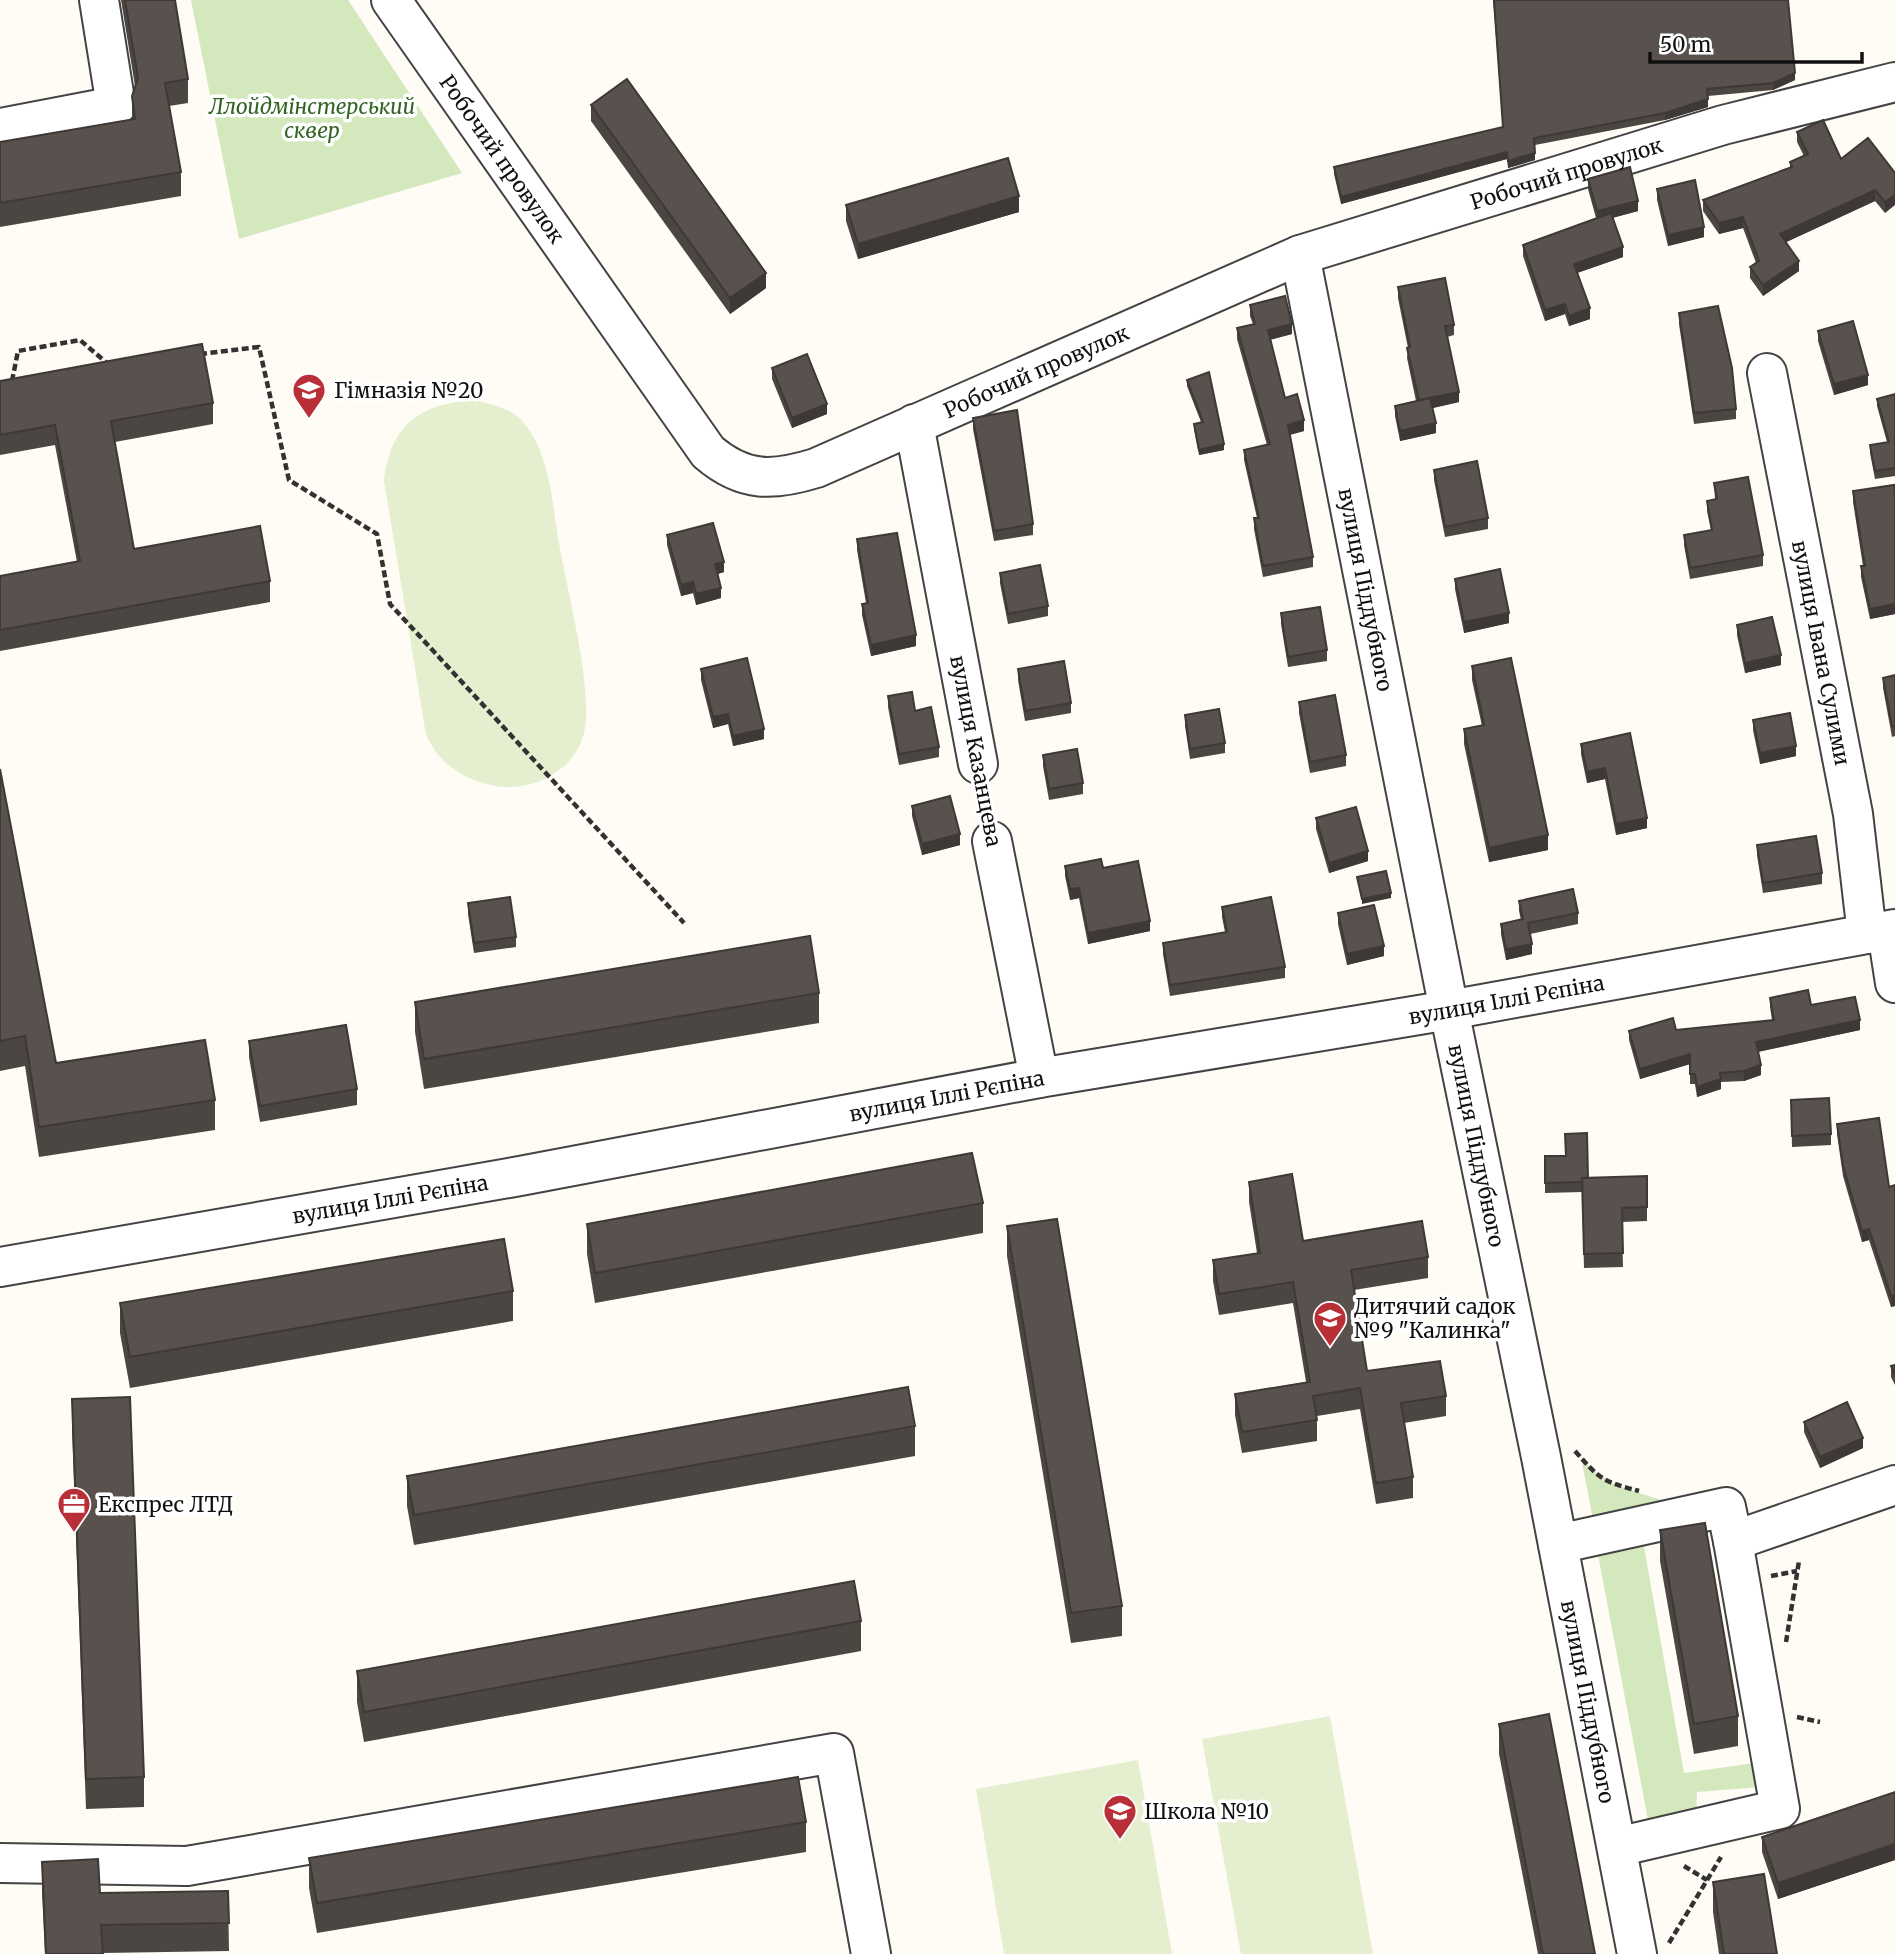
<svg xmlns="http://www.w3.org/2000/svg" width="1895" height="1954" font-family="Merriweather,serif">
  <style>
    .green { fill: #d4e8be }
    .pitch { fill: #e5efd0 }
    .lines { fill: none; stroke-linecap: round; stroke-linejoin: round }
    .minor-casing { stroke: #434343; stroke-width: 42 }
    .path { stroke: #323232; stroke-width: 4.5; stroke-dasharray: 7 3.5; stroke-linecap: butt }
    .minor { stroke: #fff; stroke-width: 38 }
    .wall { fill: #4c4642 }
    .shaded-wall { fill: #3e3936 }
    .building { fill: #58514d; stroke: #3e3936; stroke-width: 2 }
    .labels { text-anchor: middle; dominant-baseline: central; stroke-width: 7; stroke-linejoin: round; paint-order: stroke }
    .park-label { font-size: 21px; font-style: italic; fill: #326523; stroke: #fff }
    .street-label { font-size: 21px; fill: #101010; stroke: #fff }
    .poi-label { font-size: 21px; fill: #101010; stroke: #fff; text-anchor: start }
  </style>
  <rect width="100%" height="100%" fill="#fefcf4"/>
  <g class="green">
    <polygon points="191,0 348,0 462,173 239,239"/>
    <path d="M1581 1457C1604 1489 1648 1494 1684 1507L1594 1525Z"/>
    <polygon points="1643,1541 1684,1773 1755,1763 1759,1787 1697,1792 1696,1817 1648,1820 1597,1549"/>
  </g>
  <g class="pitch">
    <path d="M475 400C491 404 513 409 523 422 532 433 539 446 543 459 552 485 554 516 559 543 567 591 594 690 584 733 575 771 532 792 496 786 464 780 440 765 426 735L384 481C391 424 419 404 475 400Z"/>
    <polygon points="1330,1716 1373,1954 1241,1954 1202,1739"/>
    <polygon points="1138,1760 1172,1954 1004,1954 976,1789"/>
  </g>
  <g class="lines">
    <defs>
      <g id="minor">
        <path id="s1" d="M391 0 708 452C744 483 774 481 816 468L1300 255 1723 125 1895 82"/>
        <polyline points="0,128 116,106 99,0"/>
        <path id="s2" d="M1300 255 1449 1010 1541 1457 1637 1954"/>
        <path id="s3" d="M1767 373 1853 814 1867 934"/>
        <polyline points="914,424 978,764"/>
        <polyline points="992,841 1039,1078"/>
        <polyline points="1887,931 1895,983"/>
        <path id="s4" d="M0 1267 520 1176 1039 1078 1449 1010 1895 929"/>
        <polyline points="1733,1541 1895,1485"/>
        <polyline points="1558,1544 1726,1507 1733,1541 1780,1809 1617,1847"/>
        <polyline points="0,1863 187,1866 834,1753 871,1954"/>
      </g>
    </defs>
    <use href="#minor" class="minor-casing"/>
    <g class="path">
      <polyline points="200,354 259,347 289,480 377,534 390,604 684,923"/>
      <polyline points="12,381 18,351 80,340 108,364"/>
      <path d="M1575 1451C1600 1479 1601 1481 1639 1491"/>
      <polyline points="1771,1576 1797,1571"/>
      <polyline points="1786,1642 1799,1561"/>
      <polyline points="1797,1717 1820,1722"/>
      <polyline points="1684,1866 1707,1880"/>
      <polyline points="1669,1943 1721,1857"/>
    </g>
    <use href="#minor" class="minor"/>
  </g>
  <g class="wall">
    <polygon points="121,0 175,0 188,79 188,103 169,106 181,172 181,196 0,227 0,142 132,119 132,96 135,86"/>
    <polygon points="1493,0 1788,0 1795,80 1773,90 1708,96 1708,107 1665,120 1535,145 1535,160 1508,168 1507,159 1341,204 1334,174 1334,167 1503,127"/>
    <polygon points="591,105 766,288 730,314 591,121"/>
    <polygon points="1797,132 1841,159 1895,173 1885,213 1875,201 1786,242 1799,271 1763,296 1750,278 1750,267 1756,263 1743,228 1719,234 1703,211 1703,200 1790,168 1790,162 1804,156 1797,142"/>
    <polygon points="1588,179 1638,211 1612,218 1623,257 1577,273 1590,319 1569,326 1565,314 1545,321 1523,256 1523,245 1596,218 1588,189"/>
    <polygon points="1657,189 1704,237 1668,246 1657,200"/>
    <polygon points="846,205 1019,212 858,259 846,221"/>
    <polygon points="1398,287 1454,325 1454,335 1447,337 1459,402 1433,408 1436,433 1400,441 1395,416 1395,406 1416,401 1407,358 1408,348 1398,298"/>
    <polygon points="1250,305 1292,334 1270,340 1285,398 1304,431 1290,435 1313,557 1313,567 1263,577 1254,529 1254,518 1257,518 1244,460 1244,450 1267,445 1237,339 1237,328 1253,324 1250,316"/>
    <polygon points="1679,313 1736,409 1736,419 1694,424 1679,324"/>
    <polygon points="1818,331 1868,385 1834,395 1818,341"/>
    <polygon points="772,368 827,414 792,428 772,379"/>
    <polygon points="1187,380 1224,450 1199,455 1194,429 1194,424 1201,422 1187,386"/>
    <polygon points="0,381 213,403 213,424 115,442 134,549 270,581 270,602 0,651 0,576 77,562 55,445 0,455"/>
    <polygon points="1895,394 1895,476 1875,479 1870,453 1870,445 1887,442 1877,406 1877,399"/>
    <polygon points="973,418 1033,524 1033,535 994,541 973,429"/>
    <polygon points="1434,470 1488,518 1488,529 1445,537 1434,480"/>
    <polygon points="1714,483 1763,555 1763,566 1690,579 1684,545 1684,535 1711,530 1707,511 1707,501 1715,499"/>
    <polygon points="1853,491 1895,494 1895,614 1870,619 1861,577 1861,566 1863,566 1853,502"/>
    <polygon points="667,535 724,572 717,574 721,598 696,605 693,593 681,596 667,545"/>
    <polygon points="857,539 916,646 871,656 862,615 862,604 866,603 857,550"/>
    <polygon points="1000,573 1048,606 1048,616 1008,624 1000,583"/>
    <polygon points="1455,579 1509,623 1464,633 1455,589"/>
    <polygon points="1281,613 1327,650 1327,661 1288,667 1281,624"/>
    <polygon points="1737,625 1781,665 1745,673 1737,635"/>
    <polygon points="1472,666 1548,850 1489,862 1464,744 1464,729 1482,726 1472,680"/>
    <polygon points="701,669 764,739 733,746 728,724 713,728 701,680"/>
    <polygon points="1018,669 1071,703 1071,713 1025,721 1018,680"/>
    <polygon points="1895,675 1895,736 1892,737 1883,688 1883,678"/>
    <polygon points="888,696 915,711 939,747 939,757 899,765 888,707"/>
    <polygon points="1299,702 1346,755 1346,766 1310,773 1299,713"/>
    <polygon points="1185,715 1225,743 1225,753 1190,759 1185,726"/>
    <polygon points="1753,720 1796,756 1760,764 1753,730"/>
    <polygon points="1630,733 1647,828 1616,835 1605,779 1587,783 1581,754 1581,744"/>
    <polygon points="1043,755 1083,783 1083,794 1049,800 1043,766"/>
    <polygon points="0,769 56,1063 215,1100 215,1130 39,1157 25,1066 0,1071"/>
    <polygon points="912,806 960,845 922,855 912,816"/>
    <polygon points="1316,818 1368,861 1329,873 1316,829"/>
    <polygon points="1757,845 1822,873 1822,884 1763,893 1757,855"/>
    <polygon points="1065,866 1150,931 1088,944 1079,898 1070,900 1065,876"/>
    <polygon points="1519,901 1578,913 1578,924 1530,934 1532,954 1506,960 1501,934 1501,924 1521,920 1519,911"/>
    <polygon points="468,903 516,937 516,947 474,953 468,914"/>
    <polygon points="1222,907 1285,967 1285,978 1170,996 1163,954 1163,943 1225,932 1222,917"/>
    <polygon points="1338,913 1384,956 1347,965 1338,924"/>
    <polygon points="819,993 819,1023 424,1089 415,1032 415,1002"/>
    <polygon points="1770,998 1811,1005 1860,1030 1758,1052 1761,1075 1744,1081 1721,1082 1721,1089 1697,1097 1695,1084 1690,1084 1690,1064 1640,1079 1629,1040 1629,1031 1676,1030 1772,1020 1770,1007"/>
    <polygon points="249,1041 357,1089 357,1105 260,1122 249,1057"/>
    <polygon points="1791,1100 1831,1134 1831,1145 1792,1147"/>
    <polygon points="1837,1124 1889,1187 1895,1185 1895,1306 1891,1307 1869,1240 1862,1242 1843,1176 1837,1134"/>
    <polygon points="1545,1156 1588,1178 1647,1176 1647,1221 1622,1222 1623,1267 1584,1268 1582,1192 1545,1193"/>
    <polygon points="1249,1182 1303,1241 1428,1257 1428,1278 1354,1290 1367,1371 1446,1396 1446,1416 1404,1423 1413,1477 1413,1498 1376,1504 1360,1409 1317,1416 1317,1441 1242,1453 1235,1415 1235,1394 1306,1382 1293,1303 1219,1315 1213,1281 1213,1260 1257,1253 1249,1202"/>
    <polygon points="983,1203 983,1233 595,1303 587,1254 587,1224"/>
    <polygon points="1007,1226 1122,1606 1122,1636 1071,1643 1007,1256"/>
    <polygon points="513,1291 513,1321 130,1388 120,1333 120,1303"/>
    <polygon points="1895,1365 1895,1385 1891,1377 1891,1366"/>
    <polygon points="72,1399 144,1777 144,1807 86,1809 72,1429"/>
    <polygon points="1804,1422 1863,1448 1820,1468 1804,1432"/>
    <polygon points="915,1426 915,1456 414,1545 407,1506 407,1476"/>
    <polygon points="1660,1530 1738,1716 1738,1746 1694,1754 1660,1561"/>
    <polygon points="861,1621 861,1651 364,1742 357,1702 357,1671"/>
    <polygon points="1499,1724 1595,1954 1538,1954 1499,1754"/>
    <polygon points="1895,1792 1895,1860 1778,1899 1762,1852 1762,1837"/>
    <polygon points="806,1822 806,1852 317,1933 309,1888 309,1858"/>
    <polygon points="42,1862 100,1893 228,1891 229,1951 103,1953 103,1954 45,1954 42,1891"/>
    <polygon points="1713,1882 1777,1954 1719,1954 1713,1912"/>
  </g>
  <g class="shaded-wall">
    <polygon points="1795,73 1795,80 1773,90 1773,83"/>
    <polygon points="1708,99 1708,107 1665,120 1665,113"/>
    <polygon points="1507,152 1507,159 1341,204 1341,197"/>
    <polygon points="1535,153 1535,160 1508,168 1508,161"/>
    <polygon points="1875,190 1875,201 1780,245 1780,234"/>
    <polygon points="1895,195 1895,205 1885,213 1885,202"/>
    <polygon points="1019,196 1019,212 858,259 858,244"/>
    <polygon points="1638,201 1638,211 1597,222 1597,211"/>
    <polygon points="1743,217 1743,228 1719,234 1719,223"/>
    <polygon points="1704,227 1704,237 1668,246 1668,235"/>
    <polygon points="1623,247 1623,257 1574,274 1574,264"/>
    <polygon points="1799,261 1799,271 1763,296 1763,285"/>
    <polygon points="766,273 766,288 730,314 730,298"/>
    <polygon points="1565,304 1565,314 1545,321 1545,310"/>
    <polygon points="1590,308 1590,319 1569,326 1569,316"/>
    <polygon points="1292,324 1292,334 1268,340 1268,330"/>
    <polygon points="1868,375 1868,385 1834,395 1834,384"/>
    <polygon points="1459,392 1459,402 1419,411 1419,400"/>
    <polygon points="827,404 827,414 792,428 792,418"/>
    <polygon points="1304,420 1304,431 1288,435 1288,425"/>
    <polygon points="1436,423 1436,433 1400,441 1400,431"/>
    <polygon points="1224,444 1224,450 1199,455 1199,450"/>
    <polygon points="724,562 724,572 715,575 715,564"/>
    <polygon points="693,582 693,593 681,596 681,585"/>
    <polygon points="721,588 721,598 696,605 696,594"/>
    <polygon points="1895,604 1895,614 1870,619 1870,609"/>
    <polygon points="1509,613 1509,623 1464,633 1464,622"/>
    <polygon points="916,635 916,646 871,656 871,645"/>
    <polygon points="1781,655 1781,665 1745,673 1745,663"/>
    <polygon points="728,714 728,724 713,728 713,717"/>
    <polygon points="764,729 764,739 733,746 733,736"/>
    <polygon points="1796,746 1796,756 1760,764 1760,753"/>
    <polygon points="1605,768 1605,779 1587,783 1587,772"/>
    <polygon points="1647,818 1647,828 1616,835 1616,824"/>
    <polygon points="960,834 960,845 922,855 922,844"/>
    <polygon points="1548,835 1548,850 1489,862 1489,848"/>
    <polygon points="1368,851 1368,861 1329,873 1329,863"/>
    <polygon points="1079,888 1079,898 1070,900 1070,889"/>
    <polygon points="1391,893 1391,898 1362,904 1362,899"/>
    <polygon points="1150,921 1150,931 1088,944 1088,933"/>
    <polygon points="1532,944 1532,954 1506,960 1506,949"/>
    <polygon points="1384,946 1384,956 1347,965 1347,954"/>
    <polygon points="1860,1020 1860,1030 1756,1052 1756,1042"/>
    <polygon points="1690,1054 1690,1064 1640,1079 1640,1069"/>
    <polygon points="1761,1065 1761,1075 1744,1081 1744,1071"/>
    <polygon points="1721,1079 1721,1089 1697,1097 1697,1087"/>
    <polygon points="1869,1229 1869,1240 1862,1242 1862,1231"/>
    <polygon points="1895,1295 1895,1306 1891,1307 1891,1296"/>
    <polygon points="1863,1438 1863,1448 1820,1468 1820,1457"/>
    <polygon points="1895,1844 1895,1860 1778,1899 1778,1883"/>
  </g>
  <g class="building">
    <polygon points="125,0 175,0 188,79 165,83 181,172 0,203 0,142 135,119 132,96 138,78"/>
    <polygon points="1494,0 1788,0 1795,73 1773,83 1707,89 1708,99 1665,113 1534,138 1535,153 1508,161 1507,152 1341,197 1334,167 1503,127"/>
    <polygon points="627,79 766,273 730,298 591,105"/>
    <polygon points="1823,120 1841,159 1868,138 1895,173 1895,195 1885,202 1875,190 1780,234 1799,261 1763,285 1750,267 1759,261 1743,217 1719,223 1703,200 1792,167 1790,162 1808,154 1797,132"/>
    <polygon points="1008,158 1019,196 858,244 846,205"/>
    <polygon points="1630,167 1638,201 1597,211 1588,179"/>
    <polygon points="1695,180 1704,227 1668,235 1657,189"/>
    <polygon points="1611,213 1623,247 1574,264 1590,308 1569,316 1565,304 1545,310 1523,245"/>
    <polygon points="1445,278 1454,325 1445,326 1459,392 1419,400 1407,348 1410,347 1398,287"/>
    <polygon points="1285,296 1292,324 1268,330 1285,398 1297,394 1304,420 1288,425 1313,557 1263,566 1254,518 1259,518 1244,450 1270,444 1237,328 1255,324 1250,305"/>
    <polygon points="1718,306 1732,368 1736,409 1694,413 1679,313"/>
    <polygon points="1853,321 1868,375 1834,384 1818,331"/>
    <polygon points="202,344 213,403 111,421 134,549 260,526 270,581 0,630 0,576 80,561 55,425 0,435 0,381"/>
    <polygon points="807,354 827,404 792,418 772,368"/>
    <polygon points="1209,372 1224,444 1199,450 1194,424 1203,422 1187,380"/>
    <polygon points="1895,394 1895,468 1875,471 1870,445 1889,442 1877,399"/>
    <polygon points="1430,398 1436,423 1400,431 1395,406"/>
    <polygon points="1017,410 1033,524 994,531 973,418"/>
    <polygon points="1477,461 1488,518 1445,527 1434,470"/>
    <polygon points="1748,477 1763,555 1690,568 1684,535 1712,530 1707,501 1717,499 1714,483"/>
    <polygon points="1894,485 1895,494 1895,604 1870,609 1861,566 1865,566 1853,491"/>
    <polygon points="713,523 724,562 715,564 721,588 696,594 693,582 681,585 667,535"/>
    <polygon points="897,533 916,635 871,645 862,604 868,603 857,539"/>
    <polygon points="1040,565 1048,606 1008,614 1000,573"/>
    <polygon points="1500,569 1509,613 1464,622 1455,579"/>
    <polygon points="1320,607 1327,650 1288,657 1281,613"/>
    <polygon points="1772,617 1781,655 1745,663 1737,625"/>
    <polygon points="747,658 764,729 733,736 728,714 713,717 701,669"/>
    <polygon points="1511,658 1548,835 1489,848 1464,729 1484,725 1472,666"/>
    <polygon points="1064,661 1071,703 1025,711 1018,669"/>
    <polygon points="1895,675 1895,726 1892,726 1883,678"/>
    <polygon points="912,692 915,711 931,707 939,747 899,754 888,696"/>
    <polygon points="1335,695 1346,755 1310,762 1299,702"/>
    <polygon points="1219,709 1225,743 1190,749 1185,715"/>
    <polygon points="1790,713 1796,746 1760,753 1753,720"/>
    <polygon points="1630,733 1647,818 1616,824 1605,768 1587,772 1581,744"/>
    <polygon points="1077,749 1083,783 1049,789 1043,755"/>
    <polygon points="0,769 56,1063 205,1040 215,1100 39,1127 25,1036 0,1041"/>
    <polygon points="950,796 960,834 922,844 912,806"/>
    <polygon points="1356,807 1368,851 1329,863 1316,818"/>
    <polygon points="1816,836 1822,873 1763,883 1757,845"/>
    <polygon points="1101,859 1103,868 1138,861 1150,921 1088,933 1079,888 1070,889 1065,866"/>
    <polygon points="1386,871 1391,893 1362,899 1357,877"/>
    <polygon points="1573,889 1578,913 1528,923 1532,944 1506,949 1501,924 1523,919 1519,901"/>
    <polygon points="510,897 516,937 474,943 468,903"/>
    <polygon points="1271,897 1285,967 1170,985 1163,943 1227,932 1222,907"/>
    <polygon points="1374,905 1384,946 1347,954 1338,913"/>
    <polygon points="810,936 819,993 424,1059 415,1002"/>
    <polygon points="1808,990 1811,1005 1855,997 1860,1020 1756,1042 1761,1065 1744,1071 1720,1073 1721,1079 1697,1087 1695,1074 1690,1074 1690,1054 1640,1069 1629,1031 1673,1018 1676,1030 1774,1020 1770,998"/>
    <polygon points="346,1025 357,1089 260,1106 249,1041"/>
    <polygon points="1829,1098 1831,1134 1792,1136 1791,1100"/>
    <polygon points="1879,1118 1889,1187 1895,1185 1895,1295 1891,1296 1869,1229 1862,1231 1843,1166 1837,1124"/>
    <polygon points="1587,1133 1588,1178 1582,1178 1582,1182 1545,1183 1545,1156 1566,1156 1565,1134"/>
    <polygon points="972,1153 983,1203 595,1273 587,1224"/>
    <polygon points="1292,1174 1303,1241 1422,1221 1428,1257 1351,1270 1367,1371 1440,1361 1446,1396 1401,1403 1413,1477 1376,1483 1360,1388 1313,1396 1317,1420 1242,1432 1235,1394 1310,1382 1293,1282 1219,1294 1213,1260 1260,1253 1249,1182"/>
    <polygon points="1647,1176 1647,1207 1622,1208 1623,1253 1584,1254 1582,1178"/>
    <polygon points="1057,1219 1122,1606 1071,1613 1007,1226"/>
    <polygon points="504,1239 513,1291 130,1357 120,1303"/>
    <polygon points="1895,1365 1895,1375 1891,1366"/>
    <polygon points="908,1387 915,1426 414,1515 407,1476"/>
    <polygon points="130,1397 144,1777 86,1779 72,1399"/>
    <polygon points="1847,1402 1863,1438 1820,1457 1804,1422"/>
    <polygon points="1705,1523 1738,1716 1694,1724 1660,1530"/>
    <polygon points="854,1581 861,1621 364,1712 357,1671"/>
    <polygon points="1549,1714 1595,1954 1543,1954 1499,1724"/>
    <polygon points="798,1777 806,1822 317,1903 309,1858"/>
    <polygon points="1895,1792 1895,1844 1778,1883 1762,1837"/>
    <polygon points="98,1859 100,1893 228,1891 229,1923 101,1925 103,1954 46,1954 42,1862"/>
    <polygon points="1764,1874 1777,1954 1724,1954 1713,1882"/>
  </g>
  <defs>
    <symbol id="school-pin" viewBox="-11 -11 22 30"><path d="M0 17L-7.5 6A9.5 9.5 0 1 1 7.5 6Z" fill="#b92f38" stroke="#fff"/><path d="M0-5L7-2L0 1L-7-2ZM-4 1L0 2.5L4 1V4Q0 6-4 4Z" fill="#fff"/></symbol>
    <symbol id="office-pin" viewBox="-11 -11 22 30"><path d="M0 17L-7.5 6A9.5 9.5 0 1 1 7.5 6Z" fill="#b92f38" stroke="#fff"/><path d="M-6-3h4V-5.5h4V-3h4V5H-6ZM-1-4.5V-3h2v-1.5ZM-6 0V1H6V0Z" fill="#fff"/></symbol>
  </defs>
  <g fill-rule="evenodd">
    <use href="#school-pin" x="290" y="371" width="38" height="52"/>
    <use href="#school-pin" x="1311" y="1299" width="38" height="52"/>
    <use href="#office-pin" x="55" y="1485" width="38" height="52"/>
    <use href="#school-pin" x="1101" y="1792" width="38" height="52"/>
  </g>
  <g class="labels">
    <g class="park-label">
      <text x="312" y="106">Ллойдмінстерський<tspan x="312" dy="24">сквер</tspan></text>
    </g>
    <g class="street-label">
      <text stroke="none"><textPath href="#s1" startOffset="194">Робочий провулок</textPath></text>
      <text stroke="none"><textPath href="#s1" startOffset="1475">Робочий провулок</textPath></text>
      <text stroke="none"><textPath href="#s1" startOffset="908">Робочий провулок</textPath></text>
      <text stroke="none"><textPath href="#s2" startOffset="341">вулиця Піддубного</textPath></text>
      <text stroke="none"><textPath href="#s3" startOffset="285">вулиця Івана Сулими</textPath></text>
      <text transform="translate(976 751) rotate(79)">вулиця Казанцева</text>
      <text stroke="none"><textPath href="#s4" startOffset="1530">вулиця Іллі Рєпіна</textPath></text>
      <text stroke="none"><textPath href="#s4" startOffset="962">вулиця Іллі Рєпіна</textPath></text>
      <text stroke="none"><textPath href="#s2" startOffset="908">вулиця Піддубного</textPath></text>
      <text stroke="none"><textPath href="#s4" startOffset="396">вулиця Іллі Рєпіна</textPath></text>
      <text stroke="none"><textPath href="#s2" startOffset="1475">вулиця Піддубного</textPath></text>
    </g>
    <g class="poi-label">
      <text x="334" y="390">Гімназія №20</text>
      <text x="1354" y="1306">Дитячий садок<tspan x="1354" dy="24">№9 "Калинка"</tspan></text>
      <text x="98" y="1504">Експрес ЛТД</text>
      <text x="1144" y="1811">Школа №10</text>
    </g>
  </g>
  <path d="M1650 52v10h212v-10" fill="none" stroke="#101010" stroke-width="3.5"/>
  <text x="1660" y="52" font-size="21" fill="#101010" stroke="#ffffff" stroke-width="5" paint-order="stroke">50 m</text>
</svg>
